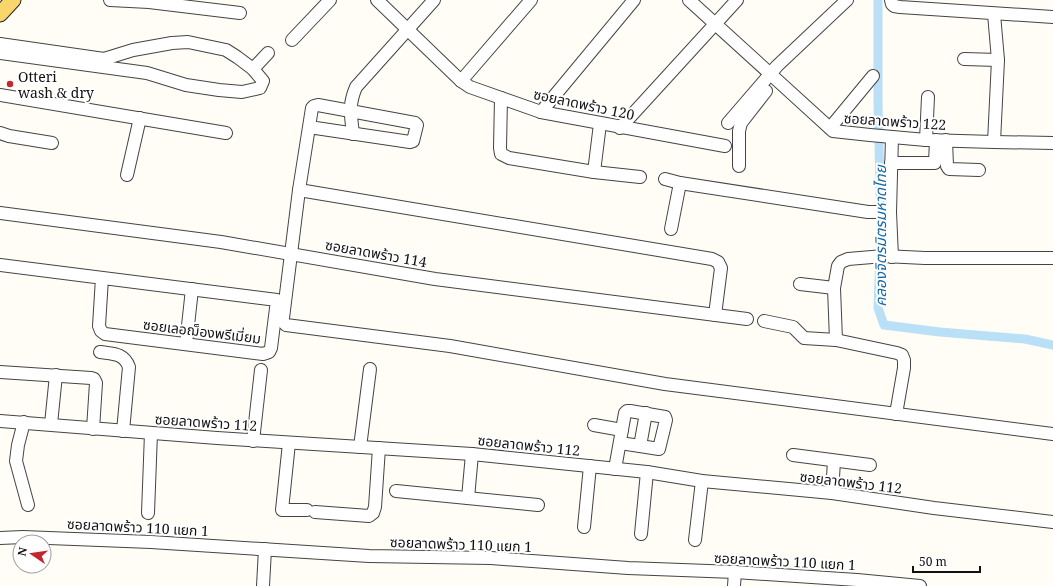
<svg xmlns="http://www.w3.org/2000/svg" width="1053" height="586" font-family="'Noto Serif','Noto Sans Thai',serif">
  <style>
    .lines { fill: none; stroke-linecap: round; stroke-linejoin: round }
    .canal { stroke: #b9e0f7; stroke-width: 9 }
    .minor-casing { stroke: #444; stroke-width: 14 }
    .major-casing { stroke: #222; stroke-width: 17 }
    .minor { stroke: #fff; stroke-width: 12 }
    .major { stroke: #f9d66b; stroke-width: 15 }
    .poi-dot { fill: #c4262e; stroke: #fff; stroke-width: 1.5 }
    .labels { text-anchor: middle; dominant-baseline: central; stroke-width: 4; stroke-linejoin: round; paint-order: stroke }
    .poi-label { font-size: 14px; fill: #111; stroke: #fff; text-anchor: start }
    .street-label { font-size: 14px; fill: #111; stroke: #fff }
    .water-label { font-size: 15px; font-style: italic; fill: #1768a6; stroke: #fff }
  </style>
  <rect width="100%" height="100%" fill="#fffdf5"/>
  <g class="lines">
    <polyline class="canal" points="878,0 878,103 881,229 878,308 884,325 940,332 1025,339 1053,345"/>
    <defs>
      <g id="minor">
        <polyline points="110,0 149,2 240,13"/>
        <polyline points="377,0 461,81 470,87 541,112 725,146"/>
        <polyline points="689,0 833,131 870,135 926,140 994,142 1053,143"/>
        <polyline points="891,0 892,4 894,6 900,7 1053,17"/>
        <polyline points="292,40 330,0"/>
        <polyline points="0,44 104,59 133,50 172,43 188,42 226,50 237,57 253,69 263,81 260,88 242,92 219,90 186,85 147,73 0,53"/>
        <polyline points="964,59 998,60"/>
        <polyline points="253,69 268,53"/>
        <polyline points="461,81 531,0"/>
        <polyline points="0,95 226,133"/>
        <polyline points="501,98 500,148 501,154 509,158 594,172 640,177"/>
        <polyline points="541,112 634,0"/>
        <polyline points="728,123 777,66 847,0"/>
        <polyline points="309,127 410,142 413,141 417,125 415,123 318,105 314,106 312,108 299,190 283,318 283,322 286,325 450,346 665,384 1053,434"/>
        <polyline points="620,128 737,0"/>
        <polyline points="830,128 873,76"/>
        <polyline points="0,133 9,136 52,143"/>
        <path d="M353 134C351 115 348 106 356 87L434 0"/>
        <polyline points="892,137 890,212 892,257"/>
        <polyline points="926,140 928,97"/>
        <polyline points="946,140 947,166 949,169 979,170"/>
        <polyline points="994,142 998,60 994,14"/>
        <polyline points="891,163 935,163 936,140"/>
        <polyline points="739,166 739,131 741,123 766,91"/>
        <polyline points="594,172 600,124"/>
        <polyline points="127,175 140,118"/>
        <polyline points="665,179 680,183 868,212 890,212"/>
        <polyline points="299,190 712,259 718,262 721,268 715,315"/>
        <polyline points="0,213 221,242 435,279 747,319"/>
        <polyline points="671,229 680,183"/>
        <polyline points="0,265 277,300 271,348 269,352 263,354 105,334 101,331 99,326 102,278"/>
        <polyline points="800,284 834,288"/>
        <polyline points="764,321 793,327 804,338 836,340"/>
        <polyline points="186,344 192,289"/>
        <path d="M100 352C113 354 124 353 129 367L123 431"/>
        <polyline points="0,372 91,378 94,379 96,383 93,429"/>
        <polyline points="896,414 904,368 904,360 902,355 897,353 836,340 834,288 838,266 841,262 848,259 884,256 925,258 1053,258"/>
        <polyline points="0,421 217,438 472,454 647,472 702,481 832,493 934,508 1053,522"/>
        <polyline points="24,422 18,445 16,461 28,505"/>
        <polyline points="51,424 56,375"/>
        <polyline points="594,425 622,430"/>
        <polyline points="253,441 261,370"/>
        <polyline points="289,443 282,510 307,510"/>
        <polyline points="620,443 640,446 646,413"/>
        <polyline points="360,447 370,369"/>
        <polyline points="793,455 870,465"/>
        <polyline points="615,469 625,413 627,411 630,411 665,417 666,420 659,449 640,446"/>
        <polyline points="396,491 538,505"/>
        <polyline points="832,493 834,461"/>
        <polyline points="468,498 472,454"/>
        <polyline points="315,512 369,516 373,513 375,507 379,448"/>
        <polyline points="148,513 151,433"/>
        <polyline points="584,527 590,466"/>
        <polyline points="641,534 647,472"/>
        <polyline points="0,538 23,537 151,542 369,556 491,558 628,568 735,572 857,580 920,586"/>
        <polyline points="695,540 702,481"/>
        <polyline points="263,586 265,549"/>
        <polyline points="734,586 735,572"/>
      </g>
      <polyline id="major" points="0,14 13,0"/>
    </defs>
    <use href="#minor" class="minor-casing"/>
    <use href="#major" class="major-casing"/>
    <use href="#minor" class="minor"/>
    <use href="#major" class="major"/>
  </g>
  <circle class="poi-dot" cx="10" cy="84" r="4"/>
  <g class="labels">
    <g class="poi-label">
      <text x="18" y="76">Otteri<tspan x="18" dy="16">wash &amp; dry</tspan></text>
    </g>
    <g class="street-label">
      <text transform="translate(584 104) rotate(12)">ซอยลาดพร้าว 120</text>
      <text transform="translate(895 121) rotate(4)">ซอยลาดพร้าว 122</text>
      <text transform="translate(376 253) rotate(10)">ซอยลาดพร้าว 114</text>
      <text transform="translate(202 331) rotate(7)">ซอยเลอฌ็องพรีเมี่ยม</text>
      <text transform="translate(206 422) rotate(4)">ซอยลาดพร้าว 112</text>
      <text transform="translate(529 445) rotate(6)">ซอยลาดพร้าว 112</text>
      <text transform="translate(851 482) rotate(7)">ซอยลาดพร้าว 112</text>
      <text transform="translate(138 527) rotate(3)">ซอยลาดพร้าว 110 แยก 1</text>
      <text transform="translate(461 544) rotate(2)">ซอยลาดพร้าว 110 แยก 1</text>
      <text transform="translate(785 561) rotate(3)">ซอยลาดพร้าว 110 แยก 1</text>
    </g>
    <g class="water-label">
      <text transform="translate(880 236) rotate(-90)">คลองจิตรมิตรมหาดไทย</text>
    </g>
  </g>
  <g transform="translate(32 554) rotate(283)"><circle r="19" fill="#ffffff" stroke="#a0a0a0"/>
  <path d="M0-3L7 15L0 10L-7 15Z" fill="#c4262e"/>
  <text y="-6" font-size="11" font-weight="bold" text-anchor="middle" fill="#111111">N</text>
  </g>
  <path d="M913 566v6h67v-6" fill="none" stroke="#111111" stroke-width="2"/>
  <text x="919" y="566" font-size="12" fill="#111111" stroke="#ffffff" stroke-width="3" paint-order="stroke">50 m</text>
</svg>
